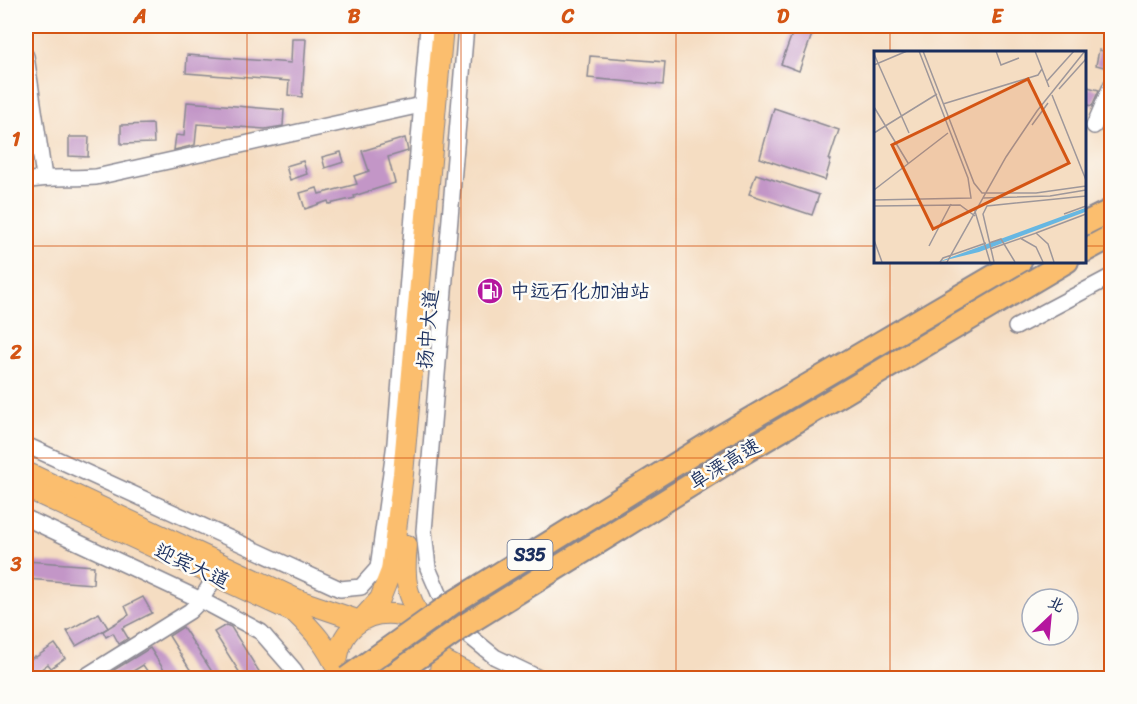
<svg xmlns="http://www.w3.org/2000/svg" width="1137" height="704" font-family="Sriracha,'LXGW WenKai TC',sans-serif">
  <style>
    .building { fill: #c396c7 }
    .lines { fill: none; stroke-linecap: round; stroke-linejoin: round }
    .minor-casing { stroke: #888690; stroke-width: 18 }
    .major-casing { stroke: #888690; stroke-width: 22 }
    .highway-casing { stroke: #888690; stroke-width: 26 }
    .minor { stroke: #fff; stroke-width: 15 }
    .major { stroke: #fbbe6e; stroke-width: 20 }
    .highway { stroke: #fbbe6e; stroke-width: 22 }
    .highway-bridge-casing { stroke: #888690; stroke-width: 26; stroke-linecap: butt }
    .highway-bridge { stroke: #fbbe6e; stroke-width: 22 }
    .grid { fill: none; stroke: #d45514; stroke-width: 1.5; stroke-opacity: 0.55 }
    .labels { text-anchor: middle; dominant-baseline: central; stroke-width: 5; stroke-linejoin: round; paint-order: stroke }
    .shield { fill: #fdfcf7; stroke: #5f6c8c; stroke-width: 1.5 }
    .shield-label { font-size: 18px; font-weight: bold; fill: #1b2f5e }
    .poi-label { font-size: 20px; fill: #1b2f5e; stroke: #fdfcf7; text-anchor: start }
    .street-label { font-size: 20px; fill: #1b2f5e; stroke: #fdfcf7 }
    .inset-road { fill: none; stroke: #9e979a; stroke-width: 1.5 }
    .view { fill: #d45514; fill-opacity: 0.15; stroke: #d45514; stroke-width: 3 }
    .inset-edge { fill: none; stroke: #1b2f5e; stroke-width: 3 }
    .neatline { fill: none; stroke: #d45514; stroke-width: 2 }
    .grid-label { font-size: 20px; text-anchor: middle; font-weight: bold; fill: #d45514 }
  </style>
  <rect width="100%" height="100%" fill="#fdfcf7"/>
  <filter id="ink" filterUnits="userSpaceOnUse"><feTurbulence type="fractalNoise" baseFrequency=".0167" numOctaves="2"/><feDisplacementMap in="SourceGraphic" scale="12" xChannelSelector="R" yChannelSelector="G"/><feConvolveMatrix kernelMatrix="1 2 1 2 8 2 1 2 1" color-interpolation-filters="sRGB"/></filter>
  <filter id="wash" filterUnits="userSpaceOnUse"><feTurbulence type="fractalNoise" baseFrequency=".008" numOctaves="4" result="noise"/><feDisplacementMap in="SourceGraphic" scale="24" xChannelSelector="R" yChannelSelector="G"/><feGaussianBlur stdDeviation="1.35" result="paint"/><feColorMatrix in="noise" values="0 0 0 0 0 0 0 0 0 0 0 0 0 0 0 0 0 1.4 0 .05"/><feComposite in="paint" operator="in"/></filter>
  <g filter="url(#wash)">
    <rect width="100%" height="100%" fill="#f5ddc2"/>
    <g id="blocks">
      <g class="building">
        <polygon points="795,26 815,26 799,71 781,64"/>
        <polygon points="292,39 306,39 302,97 288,95 289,81 186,73 187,55 291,63"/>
        <polygon points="1099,50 1112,53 1112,69 1096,65"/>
        <polygon points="590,56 665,62 663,85 588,78"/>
        <polygon points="1084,86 1099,90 1092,106 1084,104"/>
        <polygon points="187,102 284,110 283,126 265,129 197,124 195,145 174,150 176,135 184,136"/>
        <polygon points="774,108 839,130 829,160 831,160 825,180 760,158"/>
        <polygon points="153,124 154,143 121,144 121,125"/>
        <polygon points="69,137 89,137 88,157 69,156"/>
        <polygon points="405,138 408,151 388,157 395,183 354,196 355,198 329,204 328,201 305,209 300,193 317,188 319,194 357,184 354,176 369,171 362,151"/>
        <polygon points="341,152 344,162 325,168 322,157"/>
        <polygon points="303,161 307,174 290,180 286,166"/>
        <polygon points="756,174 819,195 812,215 749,194"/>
        <polygon points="26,561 94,566 93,584 26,579"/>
        <polygon points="143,597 152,613 122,628 128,638 119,644 113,633 106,637 103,631 129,615 125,606"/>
        <polygon points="99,613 108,628 76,646 67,631"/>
        <polygon points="226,625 231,627 260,673 251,678 243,678 214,632"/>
        <polygon points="183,627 216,678 196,678 189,668 169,636"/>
        <polygon points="55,644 65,658 51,668 48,664 32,676 26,668 26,662 35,656 36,657"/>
        <polygon points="150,648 169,678 152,678 143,665 122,678 101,678"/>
      </g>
    </g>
  </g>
  <g filter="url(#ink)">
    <use href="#blocks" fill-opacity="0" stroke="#888690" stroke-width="1.5"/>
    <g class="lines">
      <defs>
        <g id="minor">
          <polyline points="466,26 424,531 428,568 451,621 495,657 539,678"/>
          <polyline points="26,56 44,177"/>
          <polyline points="1094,126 1112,84"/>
          <path d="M26 181C49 176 72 179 96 177L421 105"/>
          <polyline points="1016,327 1112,276"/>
          <polyline points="26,445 340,589 361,587 378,568 395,443 428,26"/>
          <polyline points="26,518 201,600 261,632 294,670 299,678"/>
          <polyline points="83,678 190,611 201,600 215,577"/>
        </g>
        <g id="major">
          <polyline points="26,472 301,601 360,621 380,599 391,571 403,474 443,26"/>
          <path d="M26 488 295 613C313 630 327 646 337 669"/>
          <path d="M407 545C403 583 407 594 425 627"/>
          <polyline points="441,659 477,678"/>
          <path d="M337 670C336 587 455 601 439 678"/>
        </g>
        <g id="highway">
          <polyline points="1084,224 1112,210"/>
          <polyline points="1084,251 1112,236"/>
          <polyline points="718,438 1020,261"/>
          <polyline points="731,460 1067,261"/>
        </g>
      </defs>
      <use href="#minor" class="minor-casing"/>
      <use href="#major" class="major-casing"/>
      <use href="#highway" class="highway-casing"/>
      <use href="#minor" class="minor"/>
      <use href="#major" class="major"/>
      <use href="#highway" class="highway"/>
      <defs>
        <g id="highway-bridge">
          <polyline points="347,678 451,604 718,438"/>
          <polyline points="389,678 465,625 731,460"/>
        </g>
      </defs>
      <use href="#highway-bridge" class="highway-bridge-casing"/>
      <use href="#highway-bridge" class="highway-bridge"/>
    </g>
  </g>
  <path class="grid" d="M247 26V678M461 26V678M676 26V678M890 26V52M26 246H876M1084 246H1112M890 261V678M26 458H1112"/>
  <defs>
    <symbol id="fuel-disc" viewBox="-11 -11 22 22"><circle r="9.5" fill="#b5179e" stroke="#fdfcf7"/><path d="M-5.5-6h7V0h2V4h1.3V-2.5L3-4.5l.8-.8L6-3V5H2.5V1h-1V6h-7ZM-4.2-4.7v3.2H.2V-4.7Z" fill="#fff"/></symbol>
  </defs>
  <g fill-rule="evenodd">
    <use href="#fuel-disc" x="475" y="276" width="30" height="30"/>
  </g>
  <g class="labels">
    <rect class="shield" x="507.5" y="540" width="45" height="30" rx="4.5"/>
    <g class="shield-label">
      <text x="530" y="555">S35</text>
    </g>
    <g class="poi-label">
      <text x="510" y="291">中远石化加油站</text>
    </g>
    <g class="street-label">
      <text transform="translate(428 329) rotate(-85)">扬中大道</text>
      <text transform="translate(725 464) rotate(-31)">阜溧高速</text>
      <text transform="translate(192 566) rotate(25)">迎宾大道</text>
    </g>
  </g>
  <g transform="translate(874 51)">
    <rect width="212" height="212" fill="#f5ddc2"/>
    <path d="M211 157V161L105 201 64 211Z" fill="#67b7e2"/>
    <path class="inset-road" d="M49 0 100 132 108 142H162L212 135M122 0 127 14 145 7M161 0 175 36M0 3 35 82M0 14 33 0M173 30 200 0M185 38 212 8M178 44 212 129M69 53 164 24 168 18M0 56 34 112M158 74 174 52M0 82 63 43M0 139 74 82M109 147 176 145 212 139M0 149 97 147 94 127 45 0M0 155 86 154 101 165M100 157 116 211M190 163 212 155M162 182 212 163M146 187 162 196 169 211M0 189 8 211M115 192 127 188 141 211M55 195 77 153M116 198 162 182 174 193 180 211M66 211 69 207 112 192M73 211 132 106 163 60 211 0M120 211 109 163 113 155 212 145"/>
    <path class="view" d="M154 28 195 112 59 178 18 94Z"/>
    <rect width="212" height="212" class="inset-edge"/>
  </g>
  <rect width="1137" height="704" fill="none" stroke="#fdfcf7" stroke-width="66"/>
  <g transform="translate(1050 617) rotate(26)"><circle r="28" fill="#fdfcf7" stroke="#a3aaba" stroke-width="1.5"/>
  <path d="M0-4.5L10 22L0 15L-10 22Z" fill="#b5179e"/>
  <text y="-9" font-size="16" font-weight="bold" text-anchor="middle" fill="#1b2f5e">北</text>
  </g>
  <rect x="33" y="33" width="1071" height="638" class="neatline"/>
  <g class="grid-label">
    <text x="140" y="23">A</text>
    <text x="354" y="23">B</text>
    <text x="568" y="23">C</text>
    <text x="783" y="23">D</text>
    <text x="997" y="23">E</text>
    <text x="16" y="146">1</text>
    <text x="16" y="359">2</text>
    <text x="16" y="571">3</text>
  </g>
</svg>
